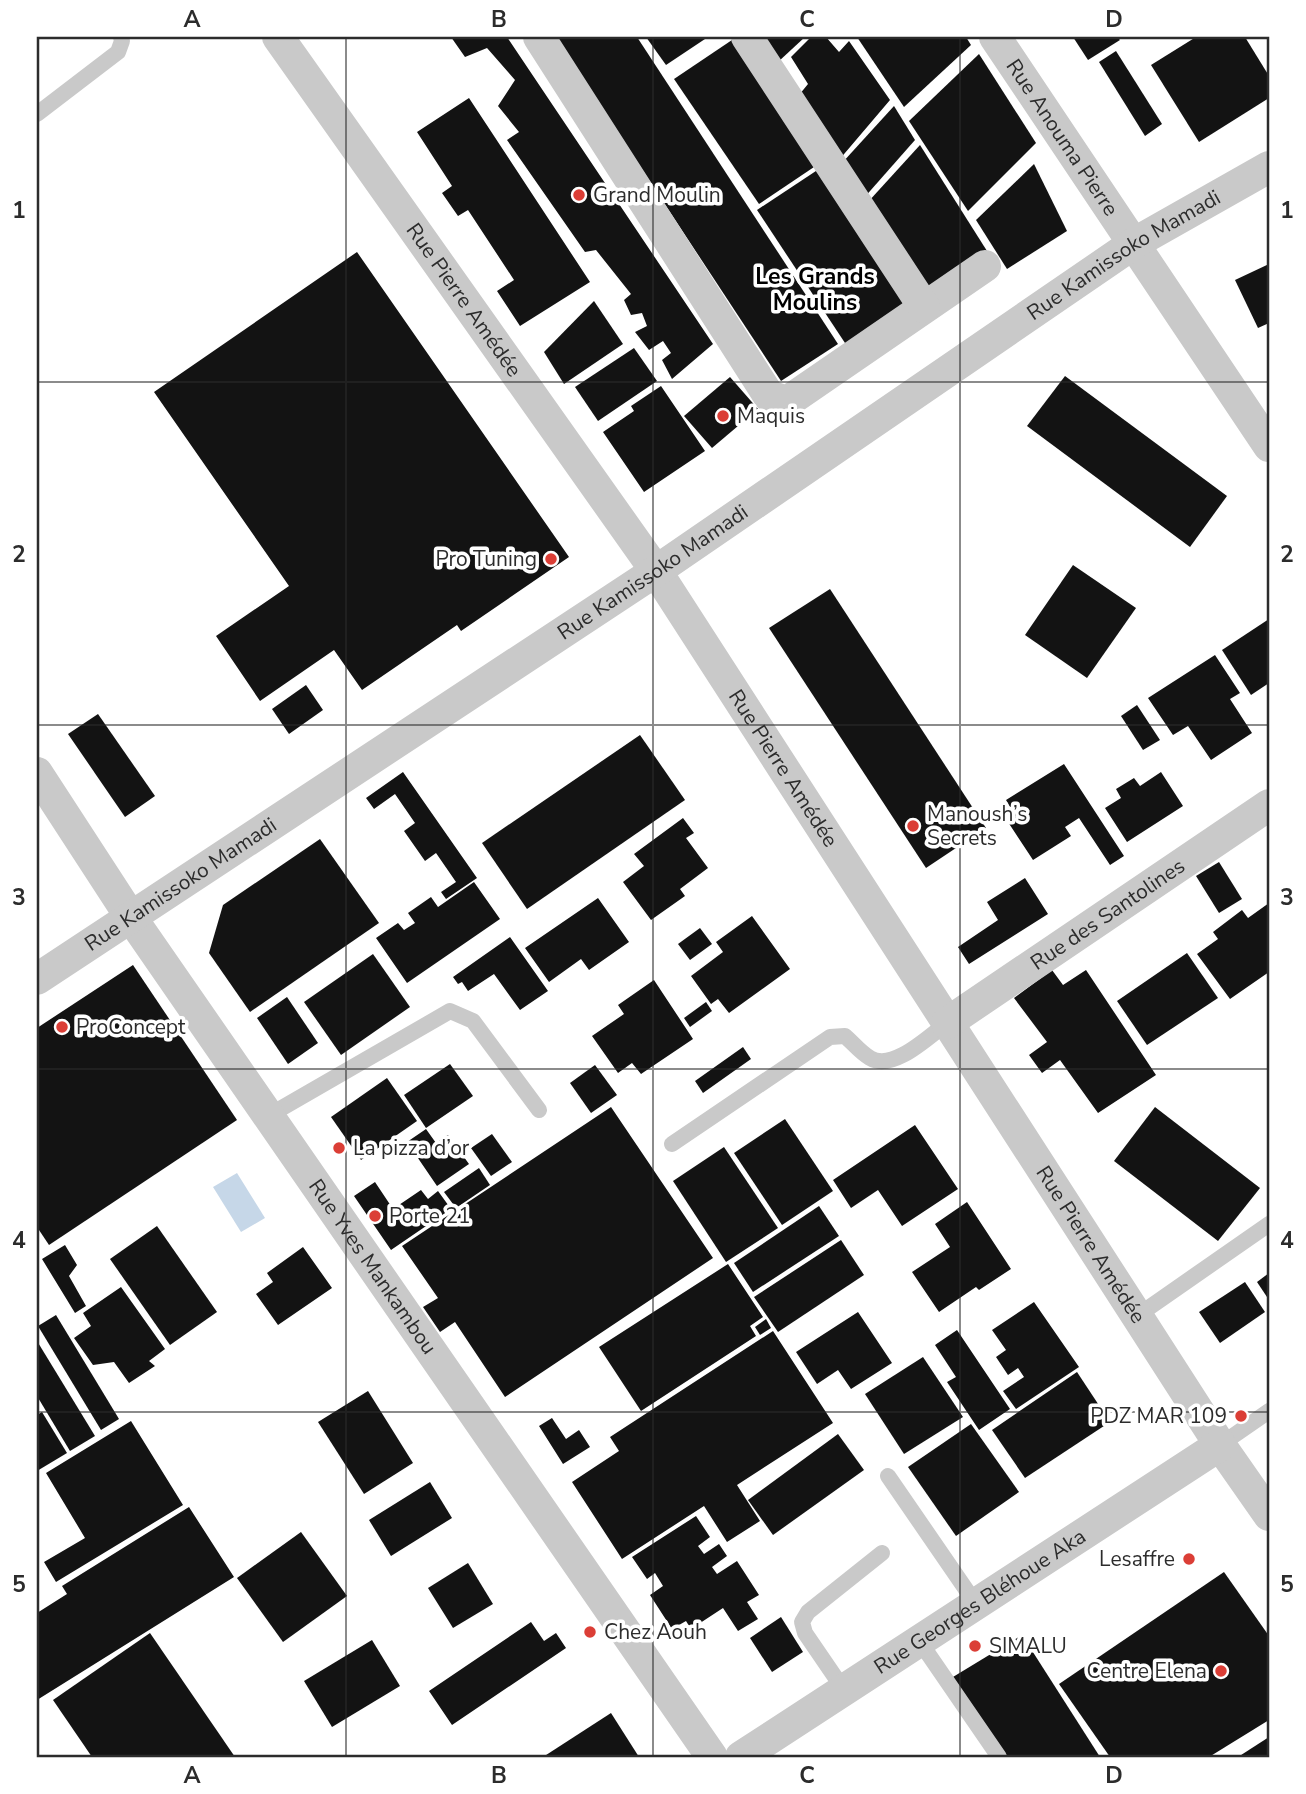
<svg xmlns="http://www.w3.org/2000/svg" width="1306" height="1794" font-family="'Nunito Sans',sans-serif">
  <style>
    .water { fill: #c6d7e8 }
    .building { fill: #131313 }
    .lines { fill: none; stroke-linecap: round; stroke-linejoin: round }
    .service { stroke: #c9c9c9; stroke-width: 16 }
    .minor { stroke: #c9c9c9; stroke-width: 32 }
    .grid { fill: none; stroke: #2c2c2c; stroke-width: 2; stroke-opacity: 0.55 }
    .poi-dot { fill: #db3e36; stroke: #fff; stroke-width: 2.5 }
    .labels { text-anchor: middle; dominant-baseline: central; stroke-width: 7; stroke-linejoin: round; paint-order: stroke }
    .street-label { font-size: 21px; fill: #2c2c2c; stroke: #fff }
    .poi-label { font-size: 21px; fill: #2c2c2c; stroke: #fff; text-anchor: start }
    .neighbourhood-label { font-size: 23px; font-weight: bold; fill: #000; stroke: #fff }
    .neatline { fill: none; stroke: #2c2c2c; stroke-width: 2.5 }
    .grid-label { font-size: 23px; text-anchor: middle; font-weight: bold; fill: #2c2c2c }
  </style>
  <rect width="100%" height="100%" fill="#fff"/>
  <polygon class="water" points="237,1173 265,1218 241,1232 213,1187"/>
  <g class="building">
    <polygon points="451,37 507,37 713,344 672,379 662,360 671,353 663,341 649,350 635,332 647,326 642,313 631,315 624,300 631,294 596,250 585,252 507,140 519,132 498,106 515,80 487,48 465,57"/>
    <polygon points="555,37 637,37 838,344 781,381"/>
    <polygon points="646,37 708,37 666,65"/>
    <polygon points="760,37 805,37 778,62"/>
    <polygon points="811,37 826,37 839,52 849,41 890,100 839,160 799,95 808,84 791,57"/>
    <polygon points="857,37 966,37 971,45 904,107"/>
    <polygon points="1073,37 1117,37 1120,40 1088,60"/>
    <polygon points="1196,37 1245,37 1269,76 1269,98 1199,142 1151,65"/>
    <polygon points="732,40 817,165 759,204 674,79"/>
    <polygon points="1116,51 1162,124 1145,136 1099,62"/>
    <polygon points="979,54 1036,143 968,211 909,121"/>
    <polygon points="469,98 590,282 520,326 497,291 514,280 468,210 458,216 442,193 452,186 417,132"/>
    <polygon points="894,106 915,140 863,199 842,163"/>
    <polygon points="920,145 987,251 925,290 868,202"/>
    <polygon points="1034,164 1067,231 1007,269 976,220"/>
    <polygon points="822,167 912,303 847,346 757,210"/>
    <polygon points="357,252 569,557 461,631 457,625 362,690 334,650 260,701 216,636 289,586 154,392"/>
    <polygon points="1269,264 1269,323 1258,328 1235,280"/>
    <polygon points="594,301 623,344 564,384 544,352"/>
    <polygon points="634,348 657,381 598,421 575,387"/>
    <polygon points="1065,376 1227,496 1190,547 1027,426"/>
    <polygon points="730,377 758,409 712,448 684,416"/>
    <polygon points="661,386 705,451 644,492 603,432 634,411 631,406"/>
    <polygon points="1073,565 1136,608 1087,678 1025,635"/>
    <polygon points="830,589 986,828 926,868 769,628"/>
    <polygon points="1269,619 1269,683 1251,695 1222,650"/>
    <polygon points="1215,655 1240,693 1230,699 1252,733 1211,760 1188,726 1173,735 1148,698"/>
    <polygon points="306,685 323,710 289,734 272,709"/>
    <polygon points="1137,705 1160,740 1143,750 1121,716"/>
    <polygon points="98,714 155,796 125,817 68,734"/>
    <polygon points="640,735 685,800 527,909 482,843"/>
    <polygon points="1064,764 1124,856 1110,865 1079,818 1065,827 1071,836 1033,860 1008,822 1016,817 1006,800"/>
    <polygon points="403,772 477,878 446,899 441,892 456,882 436,853 425,861 404,831 415,823 395,794 374,809 366,798"/>
    <polygon points="1161,772 1183,806 1127,842 1105,808 1121,798 1116,789 1134,778 1140,786"/>
    <polygon points="683,818 694,833 686,838 708,868 680,889 685,896 651,920 623,882 644,866 634,854"/>
    <polygon points="320,839 379,923 250,1012 209,953 223,905"/>
    <polygon points="1219,862 1242,899 1219,913 1196,876"/>
    <polygon points="1025,878 1048,914 969,964 958,947 998,920 987,902"/>
    <polygon points="474,882 500,919 407,983 376,938 398,923 404,930 415,923 408,913 431,897 438,907"/>
    <polygon points="598,898 629,942 589,970 581,959 549,982 525,948"/>
    <polygon points="1269,903 1269,972 1230,999 1197,954 1218,939 1213,932 1242,910 1248,918"/>
    <polygon points="752,916 790,969 729,1013 718,999 711,1004 691,976 723,952 716,942"/>
    <polygon points="700,928 712,944 690,960 678,944"/>
    <polygon points="510,937 548,991 520,1010 494,974 468,991 462,982 458,984 453,977"/>
    <polygon points="1187,953 1218,998 1147,1045 1117,1001"/>
    <polygon points="373,954 410,1007 341,1055 304,1002"/>
    <polygon points="133,965 237,1120 49,1245 37,1227 37,1028"/>
    <polygon points="1052,970 1063,985 1086,970 1156,1075 1098,1113 1060,1060 1042,1073 1029,1055 1047,1042 1014,998"/>
    <polygon points="654,980 693,1039 641,1074 632,1063 618,1073 592,1036 624,1014 618,1005"/>
    <polygon points="287,997 318,1043 288,1064 257,1018"/>
    <polygon points="706,1002 712,1011 690,1027 684,1018"/>
    <polygon points="743,1047 751,1059 703,1093 695,1081"/>
    <polygon points="450,1064 473,1096 426,1128 404,1095"/>
    <polygon points="595,1065 617,1095 591,1113 570,1083"/>
    <polygon points="387,1078 417,1121 361,1160 331,1117"/>
    <polygon points="611,1107 713,1258 505,1397 455,1322 440,1332 423,1307 438,1298 402,1246"/>
    <polygon points="1155,1107 1260,1188 1218,1241 1114,1161"/>
    <polygon points="785,1119 833,1191 782,1225 734,1153"/>
    <polygon points="915,1125 958,1189 902,1226 878,1190 851,1208 833,1180"/>
    <polygon points="426,1129 436,1143 448,1135 469,1164 437,1186 407,1142"/>
    <polygon points="492,1134 512,1162 491,1176 471,1148"/>
    <polygon points="724,1147 778,1228 726,1262 673,1181"/>
    <polygon points="479,1168 490,1185 456,1208 444,1192"/>
    <polygon points="375,1182 393,1209 421,1190 428,1199 438,1191 451,1209 391,1250 354,1196"/>
    <polygon points="967,1202 1011,1269 979,1290 976,1287 939,1312 912,1272 950,1247 935,1224"/>
    <polygon points="819,1206 839,1236 753,1292 734,1263"/>
    <polygon points="157,1226 217,1312 170,1345 110,1259"/>
    <polygon points="841,1240 864,1275 778,1332 754,1297"/>
    <polygon points="65,1245 77,1265 69,1276 86,1306 75,1313 42,1259"/>
    <polygon points="303,1247 332,1288 278,1325 256,1294 273,1282 267,1273"/>
    <polygon points="728,1264 763,1317 750,1326 756,1336 641,1411 599,1347"/>
    <polygon points="1269,1273 1269,1300 1257,1282"/>
    <polygon points="1245,1282 1265,1312 1220,1343 1199,1312"/>
    <polygon points="121,1287 165,1349 149,1361 155,1366 129,1383 114,1362 93,1365 74,1338 91,1326 83,1313"/>
    <polygon points="1034,1302 1079,1367 1016,1409 1003,1391 1024,1377 1018,1368 1008,1375 996,1357 1006,1350 992,1330"/>
    <polygon points="858,1312 892,1363 851,1389 838,1370 817,1384 796,1352"/>
    <polygon points="56,1315 119,1419 101,1430 38,1326"/>
    <polygon points="766,1319 771,1328 760,1335 755,1327"/>
    <polygon points="957,1330 1010,1409 979,1430 947,1382 956,1377 935,1345"/>
    <polygon points="773,1331 833,1423 737,1485 760,1521 727,1542 704,1506 622,1559 572,1482 619,1451 610,1437"/>
    <polygon points="37,1341 95,1436 70,1451 37,1396"/>
    <polygon points="923,1357 963,1417 904,1454 865,1394"/>
    <polygon points="1077,1372 1110,1422 1025,1478 992,1430"/>
    <polygon points="368,1391 413,1463 364,1494 318,1422"/>
    <polygon points="42,1412 67,1453 37,1471 37,1415"/>
    <polygon points="552,1418 566,1439 579,1430 590,1447 563,1464 539,1426"/>
    <polygon points="131,1421 183,1505 56,1582 44,1562 85,1538 46,1473"/>
    <polygon points="971,1424 1019,1492 956,1536 908,1467"/>
    <polygon points="838,1434 864,1470 773,1535 748,1500"/>
    <polygon points="430,1482 452,1518 391,1556 369,1520"/>
    <polygon points="189,1507 234,1577 37,1700 37,1613 67,1594 62,1586"/>
    <polygon points="696,1516 710,1537 698,1546 704,1554 719,1544 727,1556 712,1567 717,1574 737,1561 759,1595 747,1602 758,1619 738,1631 723,1608 691,1629 686,1621 672,1629 650,1595 663,1586 655,1573 647,1579 632,1557"/>
    <polygon points="301,1532 347,1596 283,1642 237,1578"/>
    <polygon points="468,1563 493,1604 453,1628 428,1588"/>
    <polygon points="1224,1572 1269,1636 1269,1720 1209,1757 1110,1757 1059,1684"/>
    <polygon points="781,1617 803,1652 772,1672 750,1638"/>
    <polygon points="531,1622 544,1641 556,1633 566,1648 452,1725 429,1691"/>
    <polygon points="150,1633 235,1757 92,1757 53,1700"/>
    <polygon points="1022,1635 1100,1757 1004,1757 948,1680"/>
    <polygon points="372,1640 400,1686 332,1727 304,1681"/>
    <polygon points="611,1713 639,1757 543,1757"/>
    <polygon points="1269,1737 1269,1757 1238,1757"/>
  </g>
  <g class="lines">
    <g class="service">
      <polyline points="37,114 118,52 122,41 121,37"/>
      <polyline points="268,1116 450,1011 473,1021 539,1110"/>
      <path d="M672 1144 830 1037 845 1036C853 1043 861 1053 870 1058 893 1072 929 1036 947 1023"/>
      <polyline points="1137,1316 1269,1224"/>
      <polyline points="1220,1445 1269,1411"/>
      <polyline points="888,1476 976,1604"/>
      <polyline points="920,1642 999,1757"/>
      <polyline points="844,1690 805,1633 802,1622 808,1612 882,1553"/>
    </g>
    <g class="minor">
      <path id="s1" d="M278 37 656 571 1137 1316 1220 1445 1269 1515"/>
      <polyline points="539,37 769,396 787,402 985,266"/>
      <polyline points="747,37 924,307"/>
      <path id="s2" d="M995 37 1269 446"/>
      <path id="s3" d="M37 773 130 916 712 1757"/>
      <path id="s4" d="M37 979 656 571 1133 244 1269 167"/>
      <path id="s5" d="M947 1023 1269 805"/>
      <path id="s6" d="M741 1757 1220 1445"/>
    </g>
  </g>
  <path class="grid" d="M346 37V1757M653 37V1757M960 37V1757M37 382H1269M37 725H1269M37 1069H1269M37 1412H1269"/>
  <g class="poi-dot">
    <circle cx="579" cy="195" r="7"/>
    <circle cx="723" cy="416" r="7"/>
    <circle cx="551" cy="559" r="7"/>
    <circle cx="913" cy="826" r="7"/>
    <circle cx="62" cy="1027" r="7"/>
    <circle cx="339" cy="1148" r="7"/>
    <circle cx="375" cy="1216" r="7"/>
    <circle cx="1241" cy="1416" r="7"/>
    <circle cx="1189" cy="1559" r="7"/>
    <circle cx="590" cy="1632" r="7"/>
    <circle cx="975" cy="1646" r="7"/>
    <circle cx="1221" cy="1671" r="7"/>
  </g>
  <g class="labels">
    <g class="street-label">
      <text stroke="none"><textPath href="#s2" startOffset="121">Rue Anouma Pierre</textPath></text>
      <text stroke="none"><textPath href="#s4" startOffset="1306">Rue Kamissoko Mamadi</textPath></text>
      <text stroke="none"><textPath href="#s1" startOffset="322">Rue Pierre Amédée</textPath></text>
      <text stroke="none"><textPath href="#s4" startOffset="738">Rue Kamissoko Mamadi</textPath></text>
      <text stroke="none"><textPath href="#s1" startOffset="889">Rue Pierre Amédée</textPath></text>
      <text stroke="none"><textPath href="#s4" startOffset="172">Rue Kamissoko Mamadi</textPath></text>
      <text stroke="none"><textPath href="#s5" startOffset="194">Rue des Santolines</textPath></text>
      <text stroke="none"><textPath href="#s1" startOffset="1456">Rue Pierre Amédée</textPath></text>
      <text stroke="none"><textPath href="#s3" startOffset="597">Rue Yves Mankambou</textPath></text>
      <text stroke="none"><textPath href="#s6" startOffset="285">Rue Georges Bléhoue Aka</textPath></text>
    </g>
    <g class="poi-label">
      <text x="593" y="195">Grand Moulin</text>
      <text x="737" y="416">Maquis</text>
      <text x="537" y="559" text-anchor="end">Pro Tuning</text>
      <text x="927" y="814">Manoush’s<tspan x="927" dy="24">Secrets</tspan></text>
      <text x="76" y="1027">ProConcept</text>
      <text x="353" y="1148">La pizza d’or</text>
      <text x="389" y="1216">Porte 21</text>
      <text x="1227" y="1416" text-anchor="end">PDZ MAR 109</text>
      <text x="1175" y="1559" text-anchor="end">Lesaffre</text>
      <text x="604" y="1632">Chez Aouh</text>
      <text x="989" y="1646">SIMALU</text>
      <text x="1207" y="1671" text-anchor="end">Centre Elena</text>
    </g>
    <g class="neighbourhood-label">
      <text x="815" y="276">Les Grands<tspan x="815" dy="26">Moulins</tspan></text>
    </g>
  </g>
  <rect width="1306" height="1794" fill="none" stroke="#ffffff" stroke-width="77"/>
  <rect x="38" y="38" width="1230" height="1718" class="neatline"/>
  <g class="grid-label">
    <text x="192" y="27">A</text>
    <text x="499" y="27">B</text>
    <text x="807" y="27">C</text>
    <text x="1114" y="27">D</text>
    <text x="19" y="218">1</text>
    <text x="1287" y="218">1</text>
    <text x="19" y="562">2</text>
    <text x="1287" y="562">2</text>
    <text x="19" y="905">3</text>
    <text x="1287" y="905">3</text>
    <text x="19" y="1248">4</text>
    <text x="1287" y="1248">4</text>
    <text x="19" y="1592">5</text>
    <text x="1287" y="1592">5</text>
    <text x="192" y="1783">A</text>
    <text x="499" y="1783">B</text>
    <text x="807" y="1783">C</text>
    <text x="1114" y="1783">D</text>
  </g>
</svg>
